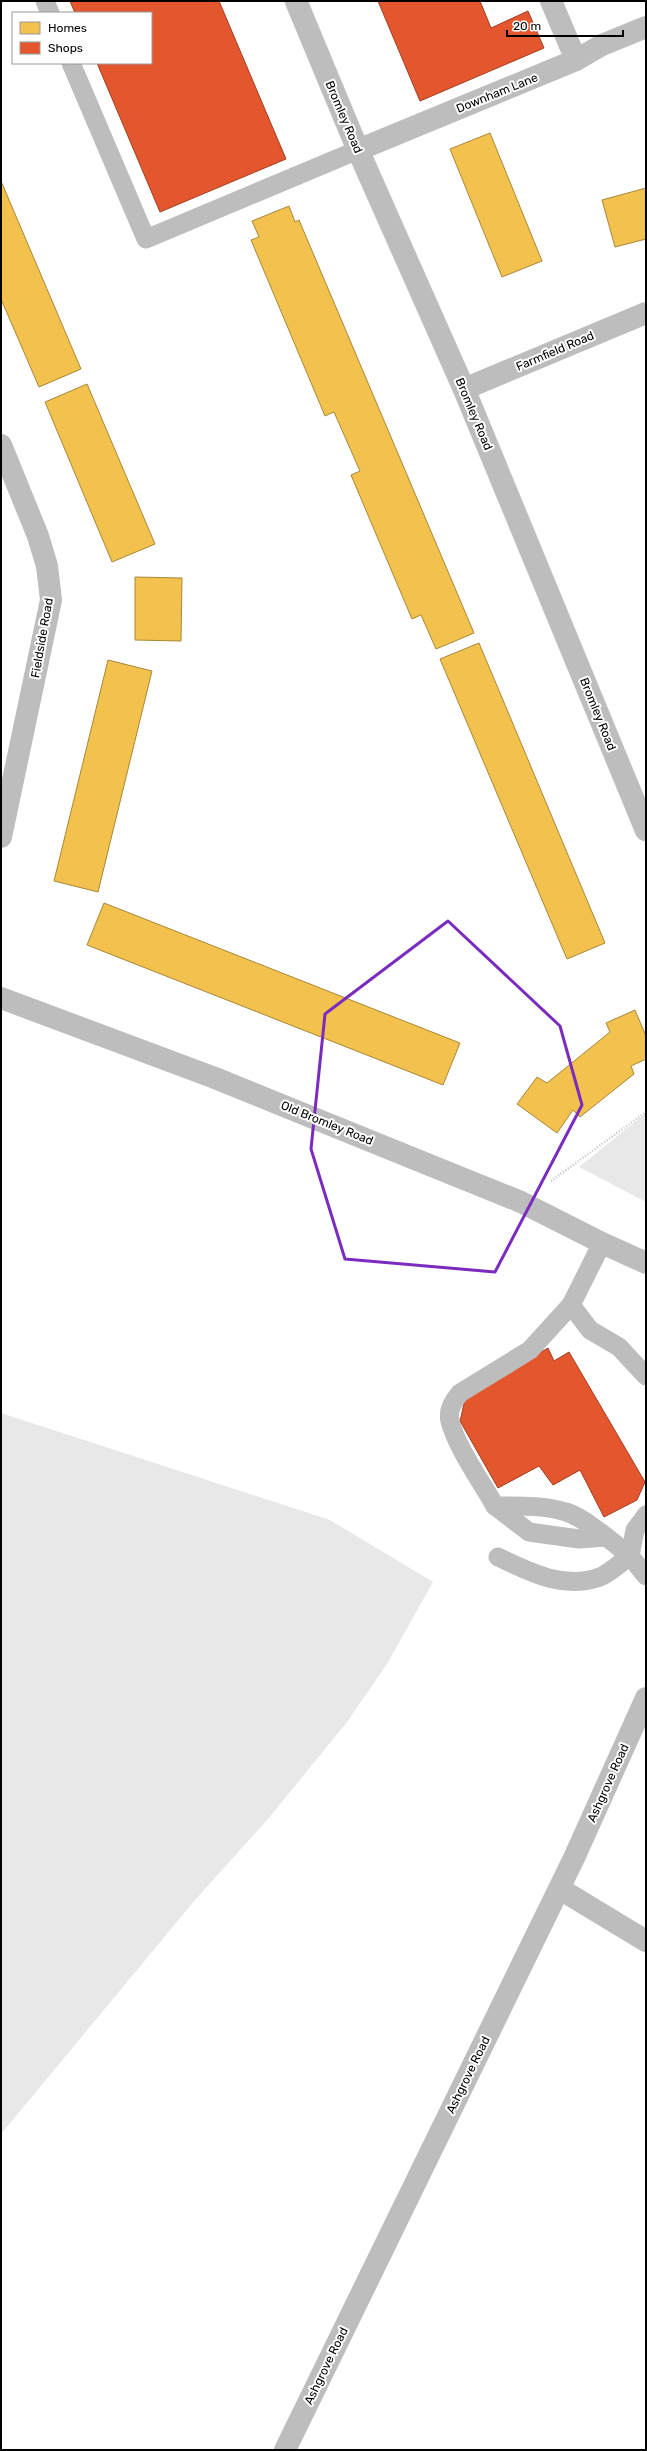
<svg xmlns="http://www.w3.org/2000/svg" width="647" height="2451" font-family="Rubik,sans-serif">
  <style>
    .green { fill: #e8e8e8 }
    .homes { fill: #f2c14e; stroke: #a98737 }
    .shops { fill: #e4572e; stroke: #a03d20 }
    .lines { fill: none; stroke-linecap: round; stroke-linejoin: round }
    .primary-casing { stroke: #dbdbdb; stroke-width: 23 }
    .path { stroke: #c2c2c2; stroke-width: 2.5; stroke-dasharray: 1 2; stroke-linecap: butt }
    .service { stroke: #bdbdbd; stroke-width: 19 }
    .minor { stroke: #bdbdbd; stroke-width: 22 }
    .primary { stroke: #bdbdbd; stroke-width: 22 }
    .marked { fill: none; stroke: #7b2cbf; stroke-width: 3; stroke-linejoin: round }
    .labels { text-anchor: middle; dominant-baseline: central; stroke-width: 4; stroke-linejoin: round; paint-order: stroke }
    .street-label { font-size: 12px; fill: #000; stroke: #fff }
  </style>
  <rect width="100%" height="100%" fill="#fff"/>
  <g class="green">
    <polygon points="646,1113 646,1202 579,1167"/>
    <polygon points="1,1413 330,1520 433,1582 387,1664 347,1722 268,1819 195,1900 1,2134"/>
  </g>
  <g class="homes">
    <polygon points="490,133 542,261 502,277 450,149"/>
    <polygon points="1,181 81,369 39,387 1,299"/>
    <polygon points="646,188 646,239 615,247 602,200"/>
    <polygon points="289,206 295,222 299,220 474,633 436,649 421,615 412,619 351,475 360,471 334,412 325,416 251,240 259,237 252,221"/>
    <polygon points="87,384 155,544 112,562 45,402"/>
    <polygon points="135,577 182,578 181,641 135,640"/>
    <polygon points="479,643 605,943 567,959 440,659"/>
    <polygon points="108,660 152,671 98,892 54,881"/>
    <polygon points="104,903 460,1043 443,1085 87,945"/>
    <polygon points="635,1010 646,1036 646,1059 631,1066 634,1074 580,1117 573,1110 557,1133 517,1104 537,1077 547,1083 610,1032 606,1023"/>
  </g>
  <g class="shops">
    <polygon points="70,1 219,1 286,159 160,212 97,63 151,63 151,13 75,13"/>
    <polygon points="378,1 480,1 491,28 528,11 544,48 420,101"/>
    <polygon points="548,1348 554,1361 569,1352 645,1482 637,1500 604,1517 580,1470 553,1485 539,1466 498,1488 460,1421 466,1395"/>
  </g>
  <g class="lines">
    <defs>
      <polyline id="primary" points="296,1 358,150 464,389 646,830"/>
    </defs>
    <use href="#primary" class="primary-casing"/>
    <polyline class="path" points="551,1181 646,1112"/>
    <g class="service">
      <polyline points="45,1 50,13"/>
      <polyline points="71,63 146,239 358,150"/>
      <polyline points="602,1243 571,1305 590,1330 619,1347 646,1376"/>
      <polyline points="495,1506 529,1532 579,1539 606,1537"/>
      <polyline points="646,1515 635,1530 630,1556 646,1576"/>
      <path d="M498 1557C530 1572 563 1590 600 1577 610 1573 621 1562 630 1556 615 1544 584 1517 566 1512 543 1505 520 1506 495 1506 482 1483 456 1446 450 1421 447 1410 454 1400 460 1393L530 1350 571 1305"/>
    </g>
    <g class="minor">
      <polyline points="576,60 602,45 646,27"/>
      <polyline points="358,150 576,60 551,1"/>
      <polyline points="464,389 646,313"/>
      <polyline points="1,445 38,536 47,566 51,600 1,837"/>
      <polyline points="1,998 215,1078 521,1202 602,1243 646,1263"/>
      <polyline points="560,1889 646,1941"/>
      <polyline points="285,2450 574,1858 646,1698"/>
    </g>
    <use href="#primary" class="primary"/>
  </g>
  <path class="marked" d="M448 921 560 1026 582 1105 495 1272 345 1259 311 1149 325 1014Z"/>
  <g class="labels">
    <g class="street-label">
      <text transform="translate(497 93) rotate(-22)">Downham Lane</text>
      <text transform="translate(344 117) rotate(67)">Bromley Road</text>
      <text transform="translate(555 351) rotate(-23)">Farmfield Road</text>
      <text transform="translate(474 414) rotate(67)">Bromley Road</text>
      <text transform="translate(42 638) rotate(-80)">Fieldside Road</text>
      <text transform="translate(598 714) rotate(68)">Bromley Road</text>
      <text transform="translate(327 1123) rotate(22)">Old Bromley Road</text>
      <text transform="translate(608 1783) rotate(-66)">Ashgrove Road</text>
      <text transform="translate(468 2075) rotate(-64)">Ashgrove Road</text>
      <text transform="translate(326 2366) rotate(-64)">Ashgrove Road</text>
    </g>
  </g>
  <rect width="647" height="2451" fill="none" stroke="#000000" stroke-width="4"/>
  <rect x="12" y="12" width="140" height="52" fill="#ffffff" stroke="#999999"/>
  <rect x="20" y="22" width="20" height="12" fill="#f2c14e" stroke="#999999"/>
  <text x="48" y="32" font-size="12" fill="#000000">Homes</text>
  <rect x="20" y="42" width="20" height="12" fill="#e4572e" stroke="#999999"/>
  <text x="48" y="52" font-size="12" fill="#000000">Shops</text>
  <path d="M507 30v6h116v-6" fill="none" stroke="#000000" stroke-width="2"/>
  <text x="513" y="30" font-size="12" fill="#000000" stroke="#ffffff" stroke-width="3" paint-order="stroke">20 m</text>
</svg>
